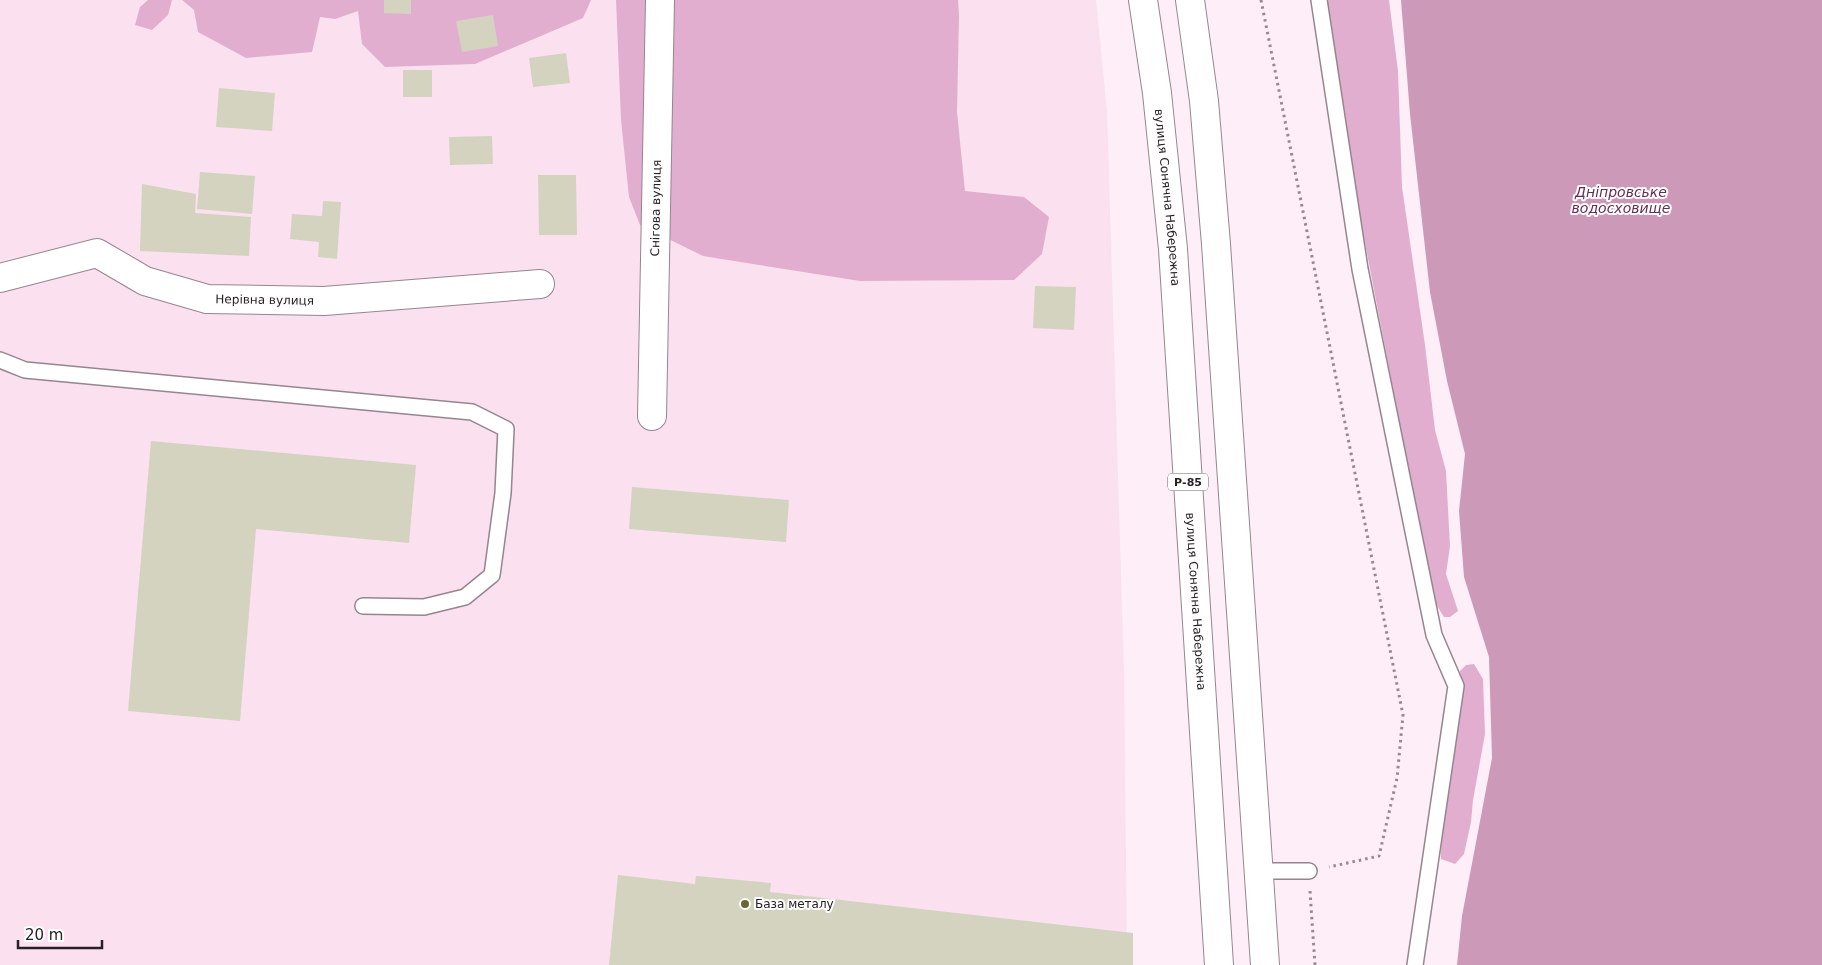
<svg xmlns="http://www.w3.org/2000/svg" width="1822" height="965" font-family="'DejaVu Sans',sans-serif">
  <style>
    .built { fill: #fbe0f0 }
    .forest { fill: #e2aecf }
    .water { fill: #cc99b9 }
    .building { fill: #d3d3c0 }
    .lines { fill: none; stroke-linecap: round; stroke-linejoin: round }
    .service-casing { stroke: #96858f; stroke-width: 18 }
    .minor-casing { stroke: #96858f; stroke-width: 30 }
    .primary-casing { stroke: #96858f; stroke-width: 30 }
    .path { stroke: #968a91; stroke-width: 3; stroke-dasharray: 2.5 4; stroke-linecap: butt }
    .service { stroke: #fff; stroke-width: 15 }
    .minor { stroke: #fff; stroke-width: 28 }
    .primary { stroke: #fff; stroke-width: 28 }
    .poi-dot { fill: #6a6633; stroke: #fff; stroke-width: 2 }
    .labels { text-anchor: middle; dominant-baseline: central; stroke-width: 4; stroke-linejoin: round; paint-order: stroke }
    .shield { fill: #fff; stroke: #686366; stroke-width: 1 }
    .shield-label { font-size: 11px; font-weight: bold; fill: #272024 }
    .street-label { font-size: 12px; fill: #272024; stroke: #fff }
    .poi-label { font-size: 12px; fill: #272024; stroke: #fff; text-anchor: start }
    .water-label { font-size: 14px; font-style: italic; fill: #682b55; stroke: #fff }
  </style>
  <rect width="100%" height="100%" fill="#fdeef7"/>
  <polygon class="built" points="0,0 1096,0 1107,112 1124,676 1127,965 0,965"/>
  <g class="forest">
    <polygon points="148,0 172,0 168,15 152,30 135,25 140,7"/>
    <polygon points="182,0 591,0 583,18 475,64 385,67 362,44 358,11 335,19 320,17 312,52 246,58 198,32 194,10"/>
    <polygon points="616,0 958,0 959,16 957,112 965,191 1024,197 1049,217 1042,254 1014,280 860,281 703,256 640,225 629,197 621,120"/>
    <polygon points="1326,0 1389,0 1398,71 1402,187 1425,345 1435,430 1446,471 1450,546 1446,574 1458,611 1450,617 1444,617 1434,601 1359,212"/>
    <polygon points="1474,664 1483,679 1485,734 1473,800 1471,822 1464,854 1455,864 1441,859 1440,834 1462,691 1460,671 1466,665"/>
  </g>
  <polygon class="water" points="1401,0 1822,0 1822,965 1457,965 1462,916 1492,758 1489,657 1464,577 1459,511 1465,454 1447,381 1430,292 1410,114"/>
  <g class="building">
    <polygon points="384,0 411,0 411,14 384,13"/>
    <polygon points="493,15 498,46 462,52 456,21"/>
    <polygon points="566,53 570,83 533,87 529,58"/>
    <rect x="403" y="70" width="29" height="27"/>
    <polygon points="219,88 275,93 272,131 216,127"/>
    <polygon points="492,136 493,164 450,165 449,137"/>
    <polygon points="200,172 255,176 252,214 197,209"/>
    <polygon points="538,175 576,175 577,235 539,235"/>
    <polygon points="142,184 196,194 195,213 251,217 249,256 140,251"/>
    <polygon points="323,201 341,202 337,259 318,257 319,242 290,239 292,214 322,216"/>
    <polygon points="1035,286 1076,287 1074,330 1033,328"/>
    <polygon points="151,441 416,465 409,543 256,529 240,721 128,711"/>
    <polygon points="632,487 789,500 786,542 629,529"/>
    <polygon points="618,875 695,884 696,876 771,883 770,892 1133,933 1133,965 609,965"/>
  </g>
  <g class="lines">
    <defs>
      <g id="service">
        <polyline points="1319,0 1360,269 1434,635 1456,686 1415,965"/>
        <polyline points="0,360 25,370 472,412 506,429 503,493 492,575 465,597 424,607 363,606"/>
        <polyline points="1259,871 1309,871"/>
      </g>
      <g id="minor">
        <path id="s1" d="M0 278 97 253 145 281 207 299 324 301 540 284"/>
        <path id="s2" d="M652 416 660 0"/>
      </g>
      <g id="primary">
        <path id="s3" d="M1143 0 1157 93 1173 249 1219 965"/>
        <polyline points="1190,0 1204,101 1216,244 1265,965"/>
      </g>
    </defs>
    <use href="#service" class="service-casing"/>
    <use href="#minor" class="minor-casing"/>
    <use href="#primary" class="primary-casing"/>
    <g class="path">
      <polyline points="1261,0 1403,715 1397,778 1379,856 1329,867"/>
      <polyline points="1310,891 1315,965"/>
    </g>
    <use href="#service" class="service"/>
    <use href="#minor" class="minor"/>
    <use href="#primary" class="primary"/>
  </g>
  <circle class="poi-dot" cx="745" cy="904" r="5"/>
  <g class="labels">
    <rect class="shield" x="1168" y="473.5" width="40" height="17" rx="4"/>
    <g class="shield-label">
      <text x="1188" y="482">Р-85</text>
    </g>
    <g class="street-label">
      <text stroke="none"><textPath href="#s3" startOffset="199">вулиця Сонячна Набережна</textPath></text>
      <text stroke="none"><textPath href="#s2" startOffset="208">Снігова вулиця</textPath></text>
      <text stroke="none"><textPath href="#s1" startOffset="278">Нерівна вулиця</textPath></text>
      <text stroke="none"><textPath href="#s3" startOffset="604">вулиця Сонячна Набережна</textPath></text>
    </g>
    <g class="poi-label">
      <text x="755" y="904">База металу</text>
    </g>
    <g class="water-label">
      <text x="1621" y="192">Дніпровське<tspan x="1621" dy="16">водосховище</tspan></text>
    </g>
  </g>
  <path d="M18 940v8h84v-8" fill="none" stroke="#272024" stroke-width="2.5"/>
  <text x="25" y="940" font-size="15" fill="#272024" stroke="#ffffff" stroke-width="4" paint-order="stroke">20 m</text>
</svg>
